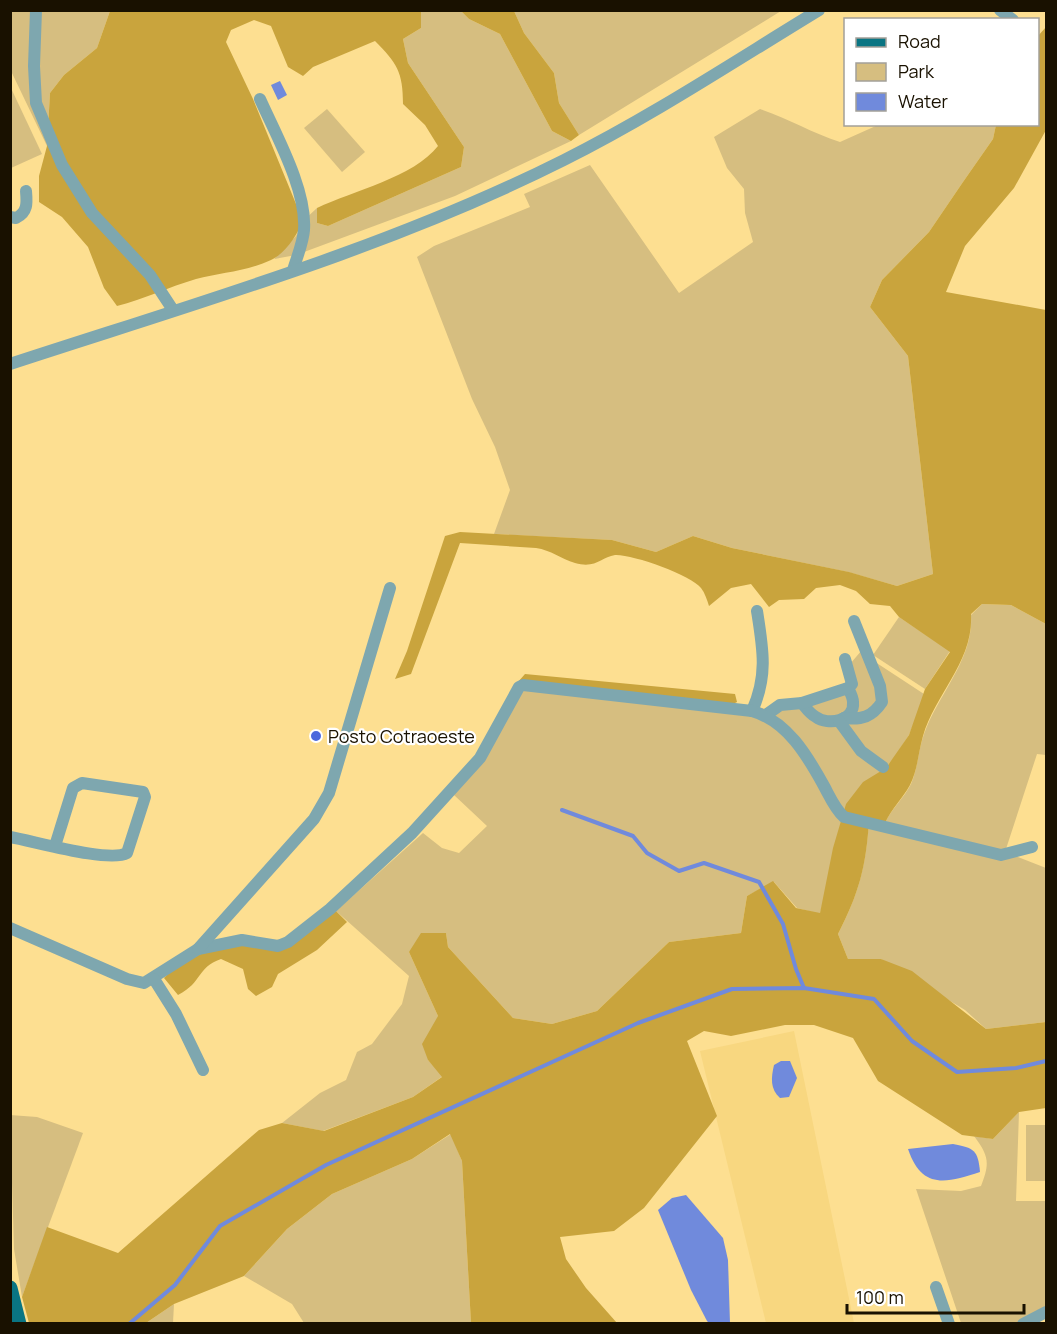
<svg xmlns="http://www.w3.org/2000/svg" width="1057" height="1334" font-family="Manrope,sans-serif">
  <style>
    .built { fill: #f8d780 }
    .green { fill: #d6be80 }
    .forest { fill: #c9a43d }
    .water { fill: #708adc }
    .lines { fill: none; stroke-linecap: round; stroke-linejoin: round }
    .stream { stroke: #708adc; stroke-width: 4 }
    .minor { stroke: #7ea7af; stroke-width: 12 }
    .major { stroke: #0a7583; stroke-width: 15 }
    .poi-dot { fill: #4c69dd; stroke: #fff; stroke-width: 2 }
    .labels { text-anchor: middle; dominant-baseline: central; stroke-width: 4.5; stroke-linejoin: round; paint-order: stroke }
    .poi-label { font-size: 18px; fill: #191100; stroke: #fff; text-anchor: start }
  </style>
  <rect width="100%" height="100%" fill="#fddf91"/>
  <polygon class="built" points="794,1031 854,1323 766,1323 700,1051"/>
  <g class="green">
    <polygon points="11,11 110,11 97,48 64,75 50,93 47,146 11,71"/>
    <polygon points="421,11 461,11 469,19 500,34 552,131 571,141 455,196 296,255 274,259 296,236 303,221 317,208 317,223 328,226 461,167 464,147 408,63 403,39 421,28"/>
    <polygon points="514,11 781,11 579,135 559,103 554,73 524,33"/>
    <polygon points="10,86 42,154 11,168 10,168"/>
    <polygon points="327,109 365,152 342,172 304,128"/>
    <path d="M760 109C788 118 812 133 840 142L878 125H996L993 139 963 182 929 232 882 280 870 307 908 356 933 574 897 586 848 572 732 548 693 536 656 552 612 540 494 534 510 490 495 447 472 399 417 257 434 246 530 207 524 194 590 165 679 293 753 242 745 213 744 189 727 168 714 137Z"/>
    <path d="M982 604 1011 605 1046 624V755L1037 754 1005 852 1046 868V1022L986 1029 965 1010 881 959H848L838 934C859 893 866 866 869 820L885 823C892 808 904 798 911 784 918 767 918 751 924 734 938 694 974 659 971 615Z"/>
    <polygon points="899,617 950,651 925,689 873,655"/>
    <polygon points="862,650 866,656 924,694 923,701 909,735 894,758 844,814 820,914 797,908 774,882 747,896 741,933 669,942 597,1011 552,1024 513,1018 448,947 446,933 409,952 438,1016 428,1060 443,1076 413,1097 323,1131 282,1123 320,1093 346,1080 357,1052 372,1044 402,1004 409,976 336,911 423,833 442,848 459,853 487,826 454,795 518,682 755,706 769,710 849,690 850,664"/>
    <path d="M1019 1112 1016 1201H1046V1318L1030 1323H961L916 1189 961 1191 981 1186C990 1163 989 1156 974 1136L993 1139Z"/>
    <polygon points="10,1115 37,1117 83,1133 22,1297 14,1249"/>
    <rect x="1026" y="1125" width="20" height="56"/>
    <polygon points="451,1134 462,1161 471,1323 304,1323 292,1304 244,1276 287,1229 332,1194 412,1159"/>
    <polygon points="174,1304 173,1323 146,1323"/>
  </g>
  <g class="forest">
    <path d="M110 11H421V28L403 39 408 63 464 147 461 167 328 226 317 223V208C353 191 414 177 438 146L425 125 403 104C403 72 397 63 375 41L313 67 303 76 288 67 271 26 254 20 231 30 226 42 253 99 303 221C297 235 286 253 271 260 248 271 220 273 196 279 169 287 144 299 117 306L104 288 88 247 62 217 39 202V176L47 146 50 93 64 75 97 48Z"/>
    <polygon points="461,11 514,11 524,33 554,73 559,103 579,135 571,141 552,131 500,34 469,19"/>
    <path d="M1046 27V130L1014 188 965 246 946 292 1046 310V624L1011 605 982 604 971 614C974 661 935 694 923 736 918 753 918 769 910 785 903 798 892 808 885 823L869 821C866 867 859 893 838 934L848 959H881L912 971 986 1029 1046 1022V1108L1019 1112 993 1139 962 1135 878 1081 853 1038 814 1025H785L731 1036 704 1031 687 1041 717 1116 644 1208 614 1231 560 1237 566 1259 586 1288 617 1323H471L462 1161 450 1134 412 1159 332 1194 287 1229 244 1276 174 1304 146 1323H29L22 1297 47 1227 118 1253 259 1130 282 1123 324 1131 413 1097 442 1077 428 1060 422 1044 438 1016 409 952 421 933H446L448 947 513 1018 552 1024 597 1011 669 942 741 933 747 896 773 881 796 908 820 913 833 848 846 804 863 782 886 768 909 735 925 689 950 652 899 617 890 606 870 604 856 591 840 585 816 588 804 599 779 600 769 607 751 584 731 588 709 606C707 600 705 593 701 588 691 575 632 554 615 555 601 557 596 569 575 563 561 559 551 550 536 548L460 543 411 674 395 679 407 651 445 536 460 532 612 540 656 552 693 536 732 548 849 572 897 586 933 574 908 356 870 307 882 280 929 232 963 182 993 139 996 125 1038 124V36Z"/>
    <polygon points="525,674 735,694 737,702 733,704 518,682"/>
    <path d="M336 911 347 922 317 950 278 974 272 987 256 996 248 989 243 969 221 959C196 968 203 982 178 995L164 978C182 959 214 946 240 944 253 943 268 947 281 949Z"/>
  </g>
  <g class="water">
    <polygon points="280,81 287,95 278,100 271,85"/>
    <path d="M781 1061H790L797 1078 789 1097 780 1098C770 1089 771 1078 774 1065Z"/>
    <path d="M953 1144C974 1148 978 1150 980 1172 946 1183 922 1190 908 1149Z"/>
    <polygon points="686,1195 723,1238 728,1260 730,1323 709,1323 707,1321 691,1290 658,1210 672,1198"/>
  </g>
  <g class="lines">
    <g class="stream">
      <polyline points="562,810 633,836 647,853 679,871 704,863 759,882 783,924 796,969 804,988"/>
      <polyline points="129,1324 175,1285 220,1226 326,1165 638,1023 732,989 804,988 874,999 912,1041 957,1072 1016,1068 1046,1061"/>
    </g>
    <g class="minor">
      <polyline points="36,10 34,66 36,103 62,165 92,213 150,275 173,310"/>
      <polyline points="1000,10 1013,20"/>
      <path d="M260 99C276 135 307 190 304 230 303 243 297 257 293 270"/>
      <path d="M10 217 16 218C28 212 27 203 26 191"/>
      <path d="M10 364C196 303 389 248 564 160 652 116 735 61 819 10"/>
      <path d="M802 703C806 708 810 714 816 717 828 726 855 721 853 702 853 697 850 692 848 688"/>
      <path d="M752 711C768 676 763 649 757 611"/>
      <polyline points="766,715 780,705 802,703 848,688 852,684 845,659"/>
      <path d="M844 718C862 720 872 717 882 702L880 686 854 621"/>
      <polyline points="839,721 861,751 883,767"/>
      <path d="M10 837C34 841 109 863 127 853L145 797 143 792 82 783 73 788 55 846"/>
      <path d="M10 928 127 979 144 983 198 949 242 940 278 946 288 942 330 909 412 833 480 758 519 687 523 685 752 711C787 721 807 755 824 786 830 797 835 809 844 817L1001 855 1032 847"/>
      <polyline points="198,949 314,819 329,793 390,588"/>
      <polyline points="154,979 176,1014 203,1070"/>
      <polyline points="936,1287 949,1324"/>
      <polyline points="1023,1324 1046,1312"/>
    </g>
    <polyline class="major" points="10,1288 19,1324"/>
  </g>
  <circle class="poi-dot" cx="316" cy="736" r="6"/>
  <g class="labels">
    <g class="poi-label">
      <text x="328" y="736">Posto Cotraoeste</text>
    </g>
  </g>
  <rect width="1057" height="1334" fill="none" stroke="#191100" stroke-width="24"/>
  <rect x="844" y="18" width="195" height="108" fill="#ffffff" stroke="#a3a099" stroke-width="1.5"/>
  <rect x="856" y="38" width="30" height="9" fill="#0a7583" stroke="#a3a099" stroke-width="1.5"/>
  <text x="898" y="48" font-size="18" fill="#191100">Road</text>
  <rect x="856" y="63" width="30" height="18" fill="#d6be80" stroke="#a3a099" stroke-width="1.5"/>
  <text x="898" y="78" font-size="18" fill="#191100">Park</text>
  <rect x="856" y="93" width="30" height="18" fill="#708adc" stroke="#a3a099" stroke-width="1.5"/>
  <text x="898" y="108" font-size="18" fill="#191100">Water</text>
  <path d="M847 1304v9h177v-9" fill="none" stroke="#191100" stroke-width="3"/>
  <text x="856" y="1304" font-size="18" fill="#191100" stroke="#ffffff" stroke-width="4.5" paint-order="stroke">100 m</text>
</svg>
